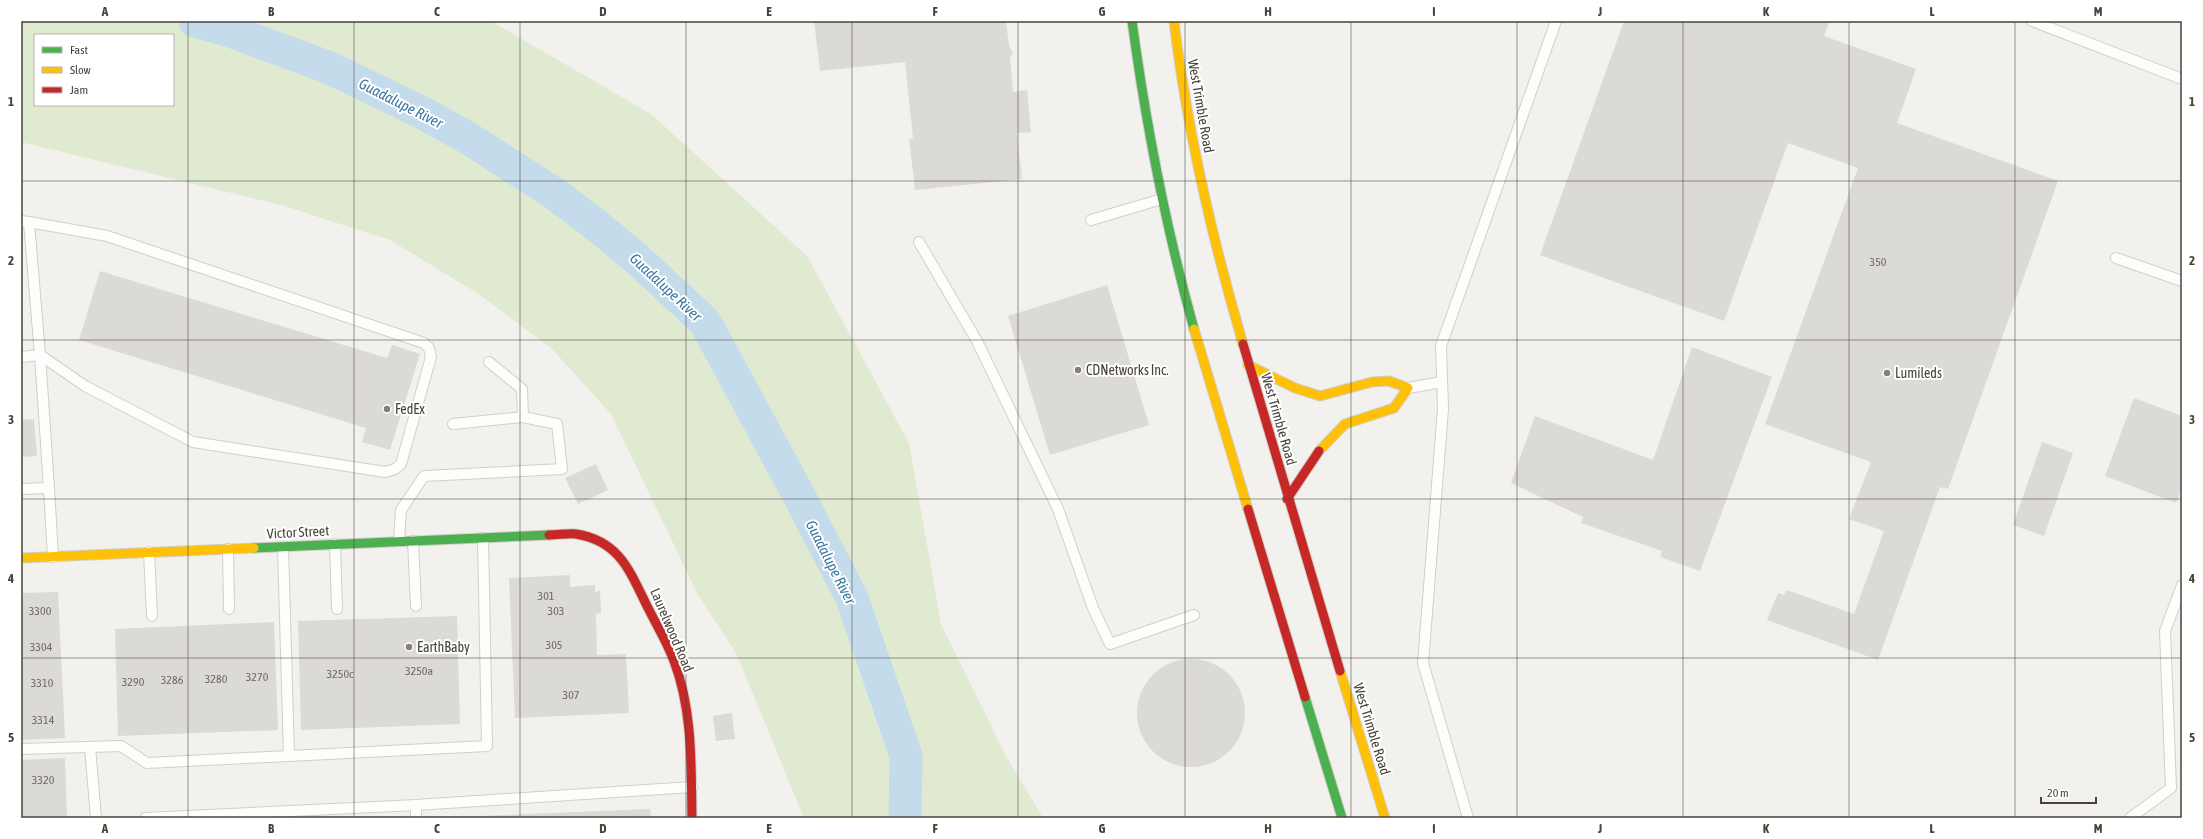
<svg xmlns="http://www.w3.org/2000/svg" width="2203" height="839" font-family="'Asap Condensed',sans-serif">
  <style>
    .green { fill: #e0ead1; fill-rule: evenodd }
    .lines { fill: none; stroke-linecap: round; stroke-linejoin: round }
    .river { stroke: #c4dbeb; stroke-width: 33 }
    .building { fill: #dcdad7 }
    .lane-casing { stroke: #d0cfcc; stroke-width: 12 }
    .fast-casing { stroke: #d0cec6; stroke-width: 11 }
    .slow-casing { stroke: #d0cec6; stroke-width: 11 }
    .jam-casing { stroke: #d0cec6; stroke-width: 11 }
    .lane { stroke: #fdfdfc; stroke-width: 10 }
    .fast { stroke: #4caf50; stroke-width: 9 }
    .slow { stroke: #ffc107; stroke-width: 9 }
    .jam { stroke: #c62828; stroke-width: 9 }
    .grid { fill: none; stroke: #48433a; stroke-width: 1; stroke-opacity: 0.55 }
    .poi-dot { fill: #848079; stroke: #fff; stroke-width: 1.5 }
    .labels { text-anchor: middle; dominant-baseline: central; stroke-width: 4; stroke-linejoin: round; paint-order: stroke }
    .number-label { font-size: 12px; fill: #6e6a62 }
    .street-label { font-size: 14px; fill: #48433a; stroke: #fff }
    .poi-label { font-size: 14px; fill: #48433a; stroke: #fff; text-anchor: start }
    .water-label { font-size: 15px; font-style: italic; fill: #3c77a2; stroke: #fff }
    .neatline { fill: none; stroke: #48433a; stroke-width: 1.5 }
    .grid-label { font-size: 13px; text-anchor: middle; font-weight: bold; fill: #48433a }
  </style>
  <rect width="100%" height="100%" fill="#f2f1ee"/>
  <path class="green" d="M21 21H491L651 114 807 256 909 443 941 624 1006 756 1043 818H804L737 655 697 593 611 414 552 349 477 293 390 240 281 205 21 142ZM35 35H173V105H35Z"/>
  <g class="lines">
    <polyline class="river" points="195,21 233,32 330,68 423,113 468,138 555,194 596,225 636,258 705,322 797,492 852,598 906,756 905,818"/>
  </g>
  <g class="building">
    <polygon points="814,21 1006,21 1009,45 1013,54 1010,57 1013,92 1027,90 1031,132 1017,133 1022,179 915,190 909,139 913,138 905,62 820,71"/>
    <polygon points="1624,21 1830,21 1824,36 1916,69 1897,123 2058,181 1948,489 1940,487 1878,660 1767,620 1778,593 1784,595 1787,590 1854,614 1884,531 1849,519 1871,462 1765,424 1858,168 1788,143 1724,321 1540,255"/>
    <polygon points="100,271 387,358 392,345 420,354 390,450 362,442 366,428 79,340"/>
    <polygon points="1107,285 1149,425 1050,455 1008,316"/>
    <polygon points="1692,347 1772,377 1700,571 1660,557 1662,551 1581,523 1583,517 1511,483 1535,416 1653,460"/>
    <polygon points="2134,398 2182,416 2182,487 2176,503 2105,476"/>
    <polygon points="34,419 37,456 21,457 21,420"/>
    <polygon points="2042,442 2073,453 2044,536 2013,525"/>
    <polygon points="596,464 608,490 578,504 565,478"/>
    <polygon points="570,575 570,587 595,585 595,592 600,591 601,613 596,614 597,655 626,654 629,713 515,718 509,578"/>
    <polygon points="58,592 65,738 21,740 21,593"/>
    <polygon points="457,616 460,724 301,730 298,621"/>
    <polygon points="274,622 278,730 118,736 115,629"/>
    <circle cx="1191" cy="713" r="54"/>
    <polygon points="732,713 735,739 716,741 713,716"/>
    <polygon points="65,758 67,818 21,818 21,760"/>
    <polygon points="650,809 651,818 454,818 454,817"/>
  </g>
  <g class="lines">
    <defs>
      <g id="lane">
        <polyline points="2032,21 2182,79"/>
        <polyline points="1091,220 1162,199"/>
        <polyline points="21,221 29,222 40,355 21,357"/>
        <polyline points="29,222 107,236 424,343 429,348 431,357 401,464 395,469 385,472 193,442 85,386 40,355"/>
        <polyline points="919,242 977,341 1058,509 1093,608 1110,644 1194,615"/>
        <polyline points="2116,258 2182,281"/>
        <polyline points="40,355 49,488"/>
        <polyline points="489,362 522,389 523,417"/>
        <polyline points="1408,388 1442,382"/>
        <polyline points="21,489 49,488 53,557"/>
        <polyline points="399,541 401,510 424,476 562,469 557,424 523,417 453,424"/>
        <polyline points="413,541 416,606"/>
        <polyline points="335,544 337,609"/>
        <polyline points="283,547 289,756"/>
        <polyline points="228,549 229,609"/>
        <polyline points="149,552 152,616"/>
        <polyline points="90,747 96,818"/>
        <polyline points="21,749 121,746 147,763 487,746 483,538"/>
        <polyline points="145,818 416,805"/>
        <polyline points="416,818 416,805 692,787"/>
        <polyline points="1468,818 1423,663 1443,409 1441,346 1556,21"/>
        <polyline points="2130,818 2171,788 2165,631 2182,585"/>
      </g>
      <g id="fast">
        <path d="M1132 21C1146 125 1166 228 1194 329"/>
        <polyline points="254,548 549,535"/>
        <polyline points="1305,697 1342,818"/>
      </g>
      <g id="slow">
        <path d="M1174 21C1187 131 1212 238 1243 344"/>
        <polyline points="1194,329 1248,509"/>
        <polyline points="1248,365 1295,388 1320,396 1372,382 1389,381 1408,388 1394,408 1345,424 1319,451"/>
        <polyline points="21,558 254,548"/>
        <polyline points="1340,671 1385,818"/>
      </g>
      <g id="jam">
        <polyline points="1243,344 1340,671"/>
        <polyline points="1287,499 1319,451"/>
        <polyline points="1248,509 1305,697"/>
        <path d="M549 535C558 535 568 533 576 534 620 541 630 572 647 606 656 624 667 642 674 661 693 711 691 766 692 818"/>
      </g>
    </defs>
    <use href="#lane" class="lane-casing"/>
    <use href="#fast" class="fast-casing"/>
    <use href="#slow" class="slow-casing"/>
    <use href="#jam" class="jam-casing"/>
    <use href="#lane" class="lane"/>
    <use href="#fast" class="fast"/>
    <use href="#slow" class="slow"/>
    <use href="#jam" class="jam"/>
  </g>
  <path class="grid" d="M188 21V818M354 21V818M520 21V818M686 21V818M852 21V818M1018 21V818M1185 21V818M1351 21V818M1517 21V818M1683 21V818M1849 21V818M2015 21V818M21 181H2182M21 340H2182M21 499H2182M21 658H2182"/>
  <g class="poi-dot">
    <circle cx="1078" cy="370" r="4"/>
    <circle cx="1887" cy="373" r="4"/>
    <circle cx="387" cy="409" r="4"/>
    <circle cx="409" cy="647" r="4"/>
  </g>
  <g class="labels">
    <g class="number-label">
      <text x="1878" y="262">350</text>
      <text x="546" y="596">301</text>
      <text x="40" y="611">3300</text>
      <text x="556" y="611">303</text>
      <text x="554" y="645">305</text>
      <text x="41" y="647">3304</text>
      <text x="419" y="671">3250a</text>
      <text x="340" y="674">3250c</text>
      <text x="257" y="677">3270</text>
      <text x="216" y="679">3280</text>
      <text x="172" y="680">3286</text>
      <text x="133" y="682">3290</text>
      <text x="42" y="683">3310</text>
      <text x="571" y="695">307</text>
      <text x="43" y="720">3314</text>
      <text x="43" y="780">3320</text>
    </g>
    <g class="street-label">
      <text transform="translate(1201 106) rotate(80)">West Trimble Road</text>
      <text transform="translate(1279 419) rotate(74)">West Trimble Road</text>
      <text transform="translate(298 532) rotate(-3)">Victor Street</text>
      <text transform="translate(672 630) rotate(67)">Laurelwood Road</text>
      <text transform="translate(1372 729) rotate(73)">West Trimble Road</text>
    </g>
    <g class="poi-label">
      <text x="1086" y="370">CDNetworks Inc.</text>
      <text x="1895" y="373">Lumileds</text>
      <text x="395" y="409">FedEx</text>
      <text x="417" y="647">EarthBaby</text>
    </g>
    <g class="water-label">
      <text transform="translate(401 103) rotate(27)">Guadalupe River</text>
      <text transform="translate(666 287) rotate(43)">Guadalupe River</text>
      <text transform="translate(831 562) rotate(63)">Guadalupe River</text>
    </g>
  </g>
  <rect width="2203" height="839" fill="none" stroke="#ffffff" stroke-width="44"/>
  <rect x="34" y="34" width="140" height="72" fill="#ffffff" stroke="#b6b4b0"/>
  <rect x="42" y="47" width="20" height="6" fill="#4caf50" stroke="#b6b4b0"/>
  <text x="70" y="54" font-size="12" fill="#48433a">Fast</text>
  <rect x="42" y="67" width="20" height="6" fill="#ffc107" stroke="#b6b4b0"/>
  <text x="70" y="74" font-size="12" fill="#48433a">Slow</text>
  <rect x="42" y="87" width="20" height="6" fill="#c62828" stroke="#b6b4b0"/>
  <text x="70" y="94" font-size="12" fill="#48433a">Jam</text>
  <path d="M2041 797v6h55v-6" fill="none" stroke="#48433a" stroke-width="2"/>
  <text x="2047" y="797" font-size="12" fill="#48433a" stroke="#ffffff" stroke-width="3" paint-order="stroke">20 m</text>
  <rect x="22" y="22" width="2159" height="795" class="neatline"/>
  <g class="grid-label">
    <text x="105" y="16">A</text>
    <text x="271" y="16">B</text>
    <text x="437" y="16">C</text>
    <text x="603" y="16">D</text>
    <text x="769" y="16">E</text>
    <text x="935" y="16">F</text>
    <text x="1102" y="16">G</text>
    <text x="1268" y="16">H</text>
    <text x="1434" y="16">I</text>
    <text x="1600" y="16">J</text>
    <text x="1766" y="16">K</text>
    <text x="1932" y="16">L</text>
    <text x="2098" y="16">M</text>
    <text x="11" y="106">1</text>
    <text x="2192" y="106">1</text>
    <text x="11" y="265">2</text>
    <text x="2192" y="265">2</text>
    <text x="11" y="424">3</text>
    <text x="2192" y="424">3</text>
    <text x="11" y="583">4</text>
    <text x="2192" y="583">4</text>
    <text x="11" y="742">5</text>
    <text x="2192" y="742">5</text>
    <text x="105" y="833">A</text>
    <text x="271" y="833">B</text>
    <text x="437" y="833">C</text>
    <text x="603" y="833">D</text>
    <text x="769" y="833">E</text>
    <text x="935" y="833">F</text>
    <text x="1102" y="833">G</text>
    <text x="1268" y="833">H</text>
    <text x="1434" y="833">I</text>
    <text x="1600" y="833">J</text>
    <text x="1766" y="833">K</text>
    <text x="1932" y="833">L</text>
    <text x="2098" y="833">M</text>
  </g>
</svg>
